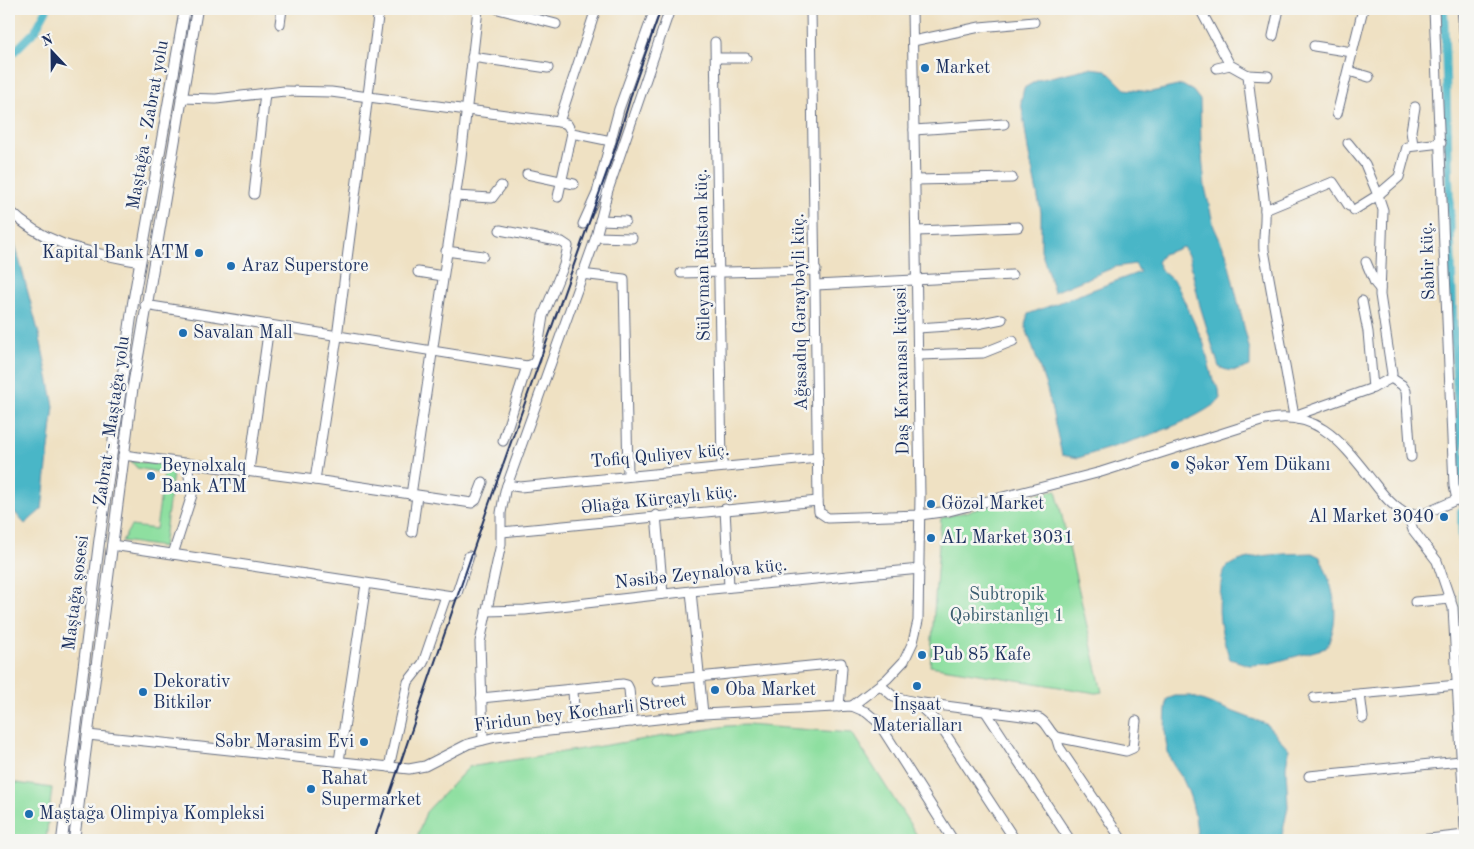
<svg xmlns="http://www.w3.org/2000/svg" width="1474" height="849" font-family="'Old Standard TT',serif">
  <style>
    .green { fill: #8edfa0; stroke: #54877f }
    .water { fill: #4ab6c7; stroke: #327292 }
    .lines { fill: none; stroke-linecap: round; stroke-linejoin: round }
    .canal { stroke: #4ab6c7; stroke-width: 8 }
    .minor-casing { stroke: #656d81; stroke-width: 11 }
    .major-casing { stroke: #656d81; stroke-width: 12 }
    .minor { stroke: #fff; stroke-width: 9 }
    .major { stroke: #fff; stroke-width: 10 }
    .rail { stroke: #1b2f5e; stroke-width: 2 }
    .poi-dot { fill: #1f6fb2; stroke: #f6f6f2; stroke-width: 2 }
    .labels { text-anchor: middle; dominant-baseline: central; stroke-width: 5; stroke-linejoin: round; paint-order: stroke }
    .poi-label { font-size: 18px; fill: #1b2f5e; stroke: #f6f6f2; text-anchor: start }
    .street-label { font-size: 18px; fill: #1b2f5e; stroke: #f6f6f2 }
    .park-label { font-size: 18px; fill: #385b6e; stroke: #f6f6f2 }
  </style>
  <rect width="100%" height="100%" fill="#f6f6f2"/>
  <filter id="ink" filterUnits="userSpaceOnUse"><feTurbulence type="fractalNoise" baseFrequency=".02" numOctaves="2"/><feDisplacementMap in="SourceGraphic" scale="10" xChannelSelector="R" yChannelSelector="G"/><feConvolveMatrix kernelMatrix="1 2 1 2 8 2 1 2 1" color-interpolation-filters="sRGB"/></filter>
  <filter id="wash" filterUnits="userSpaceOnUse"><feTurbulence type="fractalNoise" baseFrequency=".0096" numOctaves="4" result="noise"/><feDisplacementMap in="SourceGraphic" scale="20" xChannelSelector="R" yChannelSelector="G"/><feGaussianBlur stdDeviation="1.12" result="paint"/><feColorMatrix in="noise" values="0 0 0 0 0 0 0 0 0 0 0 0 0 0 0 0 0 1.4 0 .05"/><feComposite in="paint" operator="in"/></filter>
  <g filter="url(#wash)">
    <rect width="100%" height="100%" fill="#efe1c3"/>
    <g class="green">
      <polygon points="131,461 174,466 163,547 122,541 131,526 156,529 164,473 137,468"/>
      <polygon points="1056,490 1102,692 1096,693 930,666 941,518"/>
      <polygon points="746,725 852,733 920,840 416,840 426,812 469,767 727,726"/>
      <polygon points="9,782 52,788 46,840 9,840"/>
    </g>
    <g class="water">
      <path d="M1089 68 1106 70 1125 89 1151 92 1182 85 1193 91 1200 100 1201 145 1205 187 1214 227 1226 253 1250 351V366C1238 371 1231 373 1219 367L1200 306 1189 257 1183 247 1163 254 1157 262 1162 271 1176 283 1204 344 1213 381 1219 389 1220 400C1186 428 1120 444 1078 458L1062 455 1047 389 1025 325 1028 314 1140 272 1135 264 1115 267 1054 292 1041 250V212L1028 150 1021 101 1024 88 1038 80Z"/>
      <polygon points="9,233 14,240 40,338 54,406 42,509 25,524 9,506"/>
      <path d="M1312 553 1320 557C1334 588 1342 617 1326 648L1268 664 1249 665 1230 659C1222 636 1217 619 1220 595 1221 588 1221 578 1223 572 1232 553 1293 554 1312 553Z"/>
      <path d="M1175 696H1191L1266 724 1289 749 1286 767 1288 807 1281 840H1197C1197 821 1193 802 1185 784 1182 776 1175 769 1171 761 1163 742 1165 720 1167 699Z"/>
    </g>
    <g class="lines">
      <g class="canal">
        <polyline points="1444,9 1454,341 1462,487"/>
        <polyline points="9,57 35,31 47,9"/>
        <polyline points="1461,511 1465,636"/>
      </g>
    </g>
  </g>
  <g filter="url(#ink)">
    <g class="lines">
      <defs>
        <g id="minor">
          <polyline points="498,9 556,24"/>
          <path d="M811 9 818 501 819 512 828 518 920 515 949 511 1101 472 1261 421C1317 406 1343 444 1374 483 1384 496 1394 508 1408 515L1426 513 1465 496"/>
          <path d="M1200 9 1230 65 1248 75C1252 119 1261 163 1265 208 1266 222 1263 236 1264 250L1294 416 1373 388 1391 378 1392 374 1380 295 1383 210 1378 195 1399 177 1407 147 1441 143"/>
          <polyline points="1434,9 1454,486 1456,495 1465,509"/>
          <polyline points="1462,9 1465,41"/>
          <polyline points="280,24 282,9"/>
          <polyline points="1273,36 1279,9"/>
          <polyline points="913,41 980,27 1034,22"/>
          <polyline points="715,42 722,466"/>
          <polyline points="1314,46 1352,52"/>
          <polyline points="472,57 548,68"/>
          <polyline points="716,58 746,58"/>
          <polyline points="1217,68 1230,65"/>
          <polyline points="1349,71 1369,77"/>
          <polyline points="1248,75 1268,76"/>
          <polyline points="181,98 216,99 284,91 331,92 559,122 567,124 572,133 611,141"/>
          <polyline points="1337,114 1363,9"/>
          <polyline points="559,122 596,9"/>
          <polyline points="914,130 1004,124"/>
          <polyline points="1348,143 1365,164 1378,195 1354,210"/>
          <polyline points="1413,145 1411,131 1415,107"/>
          <polyline points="527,174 574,184"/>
          <polyline points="915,180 1012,178"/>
          <polyline points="254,194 265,93"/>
          <polyline points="455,196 492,198 501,186"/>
          <polyline points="558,197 572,133"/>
          <path d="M9 210C46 247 91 252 140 262"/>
          <polyline points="1265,210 1333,182 1349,206"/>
          <polyline points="600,220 625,221"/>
          <polyline points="583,224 597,193 619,109 655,9"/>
          <polyline points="917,231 1018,227"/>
          <polyline points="596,237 632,238"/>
          <polyline points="446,251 483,256"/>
          <polyline points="1366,262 1375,283 1380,289"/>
          <polyline points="418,272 443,276"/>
          <polyline points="681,273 816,270"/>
          <polyline points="581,274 624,279 628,475"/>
          <polyline points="816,285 1012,275"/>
          <polyline points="1362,301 1368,332 1373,388"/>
          <polyline points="145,305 527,366 533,364 536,360 543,316 564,265 568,246 562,242 500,230"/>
          <polyline points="918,328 977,324 1002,319"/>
          <polyline points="918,355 983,353 1013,341"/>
          <polyline points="1391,378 1402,385 1406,391 1411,457"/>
          <polyline points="503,441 527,366"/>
          <polyline points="123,455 315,480 472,503 476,500 483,482"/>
          <polyline points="249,470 269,326"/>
          <polyline points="315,480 337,337 379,9"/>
          <polyline points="507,485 520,487 818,458"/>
          <polyline points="411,495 461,158 478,9"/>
          <polyline points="725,509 729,587"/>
          <polyline points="656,515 663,594"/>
          <polyline points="1408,515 1413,530 1437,561 1453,608 1465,827"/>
          <polyline points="412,532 417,496"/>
          <polyline points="502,532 818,501"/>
          <polyline points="112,545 452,596 457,593 469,556"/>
          <polyline points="173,554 192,495 187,463"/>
          <polyline points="691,591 703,714"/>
          <polyline points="1415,602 1451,599"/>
          <polyline points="486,611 525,610 691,591 920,569"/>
          <polyline points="1455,632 1465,631"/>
          <polyline points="657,681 841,663 842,668 839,707"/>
          <polyline points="880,685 894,697 915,702 939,724 1015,840"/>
          <polyline points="573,690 575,728"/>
          <polyline points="1360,694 1363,718"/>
          <polyline points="481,698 623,684 627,685 629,689 632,722"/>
          <polyline points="1314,698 1458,685"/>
          <path d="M915 702 1038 718C1047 721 1048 731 1056 737L1126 751 1133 748 1136 721"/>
          <polyline points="852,706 887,679 904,661 913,642 918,621 920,496 912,9"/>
          <polyline points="986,712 1070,840"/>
          <polyline points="88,735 409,769 425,766 468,744 496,737 703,714 852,706 866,712 878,722 953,840"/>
          <polyline points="1056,737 1059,747 1122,840"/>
          <polyline points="483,740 480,642 501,544 501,513 505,491 596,237 608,190 670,9"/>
          <polyline points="339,761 366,584"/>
          <polyline points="389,767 408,682 423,663 446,596"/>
          <polyline points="1309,776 1461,761"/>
          <polyline points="1420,840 1465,835"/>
        </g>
        <g id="major">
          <polyline points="62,840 99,543 133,303 185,9"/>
          <polyline points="74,840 132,392 197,9"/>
        </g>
      </defs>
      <use href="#minor" class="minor-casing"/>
      <use href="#major" class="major-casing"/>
      <use href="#minor" class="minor"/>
      <use href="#major" class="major"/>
      <polyline class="rail" points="374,840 489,504 615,149 633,89 661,9"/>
    </g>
  </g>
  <g class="poi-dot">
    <circle cx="925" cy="68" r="5"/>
    <circle cx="199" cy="253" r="5"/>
    <circle cx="231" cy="266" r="5"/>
    <circle cx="183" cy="333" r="5"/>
    <circle cx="1175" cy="465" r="5"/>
    <circle cx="151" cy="476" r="5"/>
    <circle cx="931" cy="504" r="5"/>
    <circle cx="1444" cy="517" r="5"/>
    <circle cx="931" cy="538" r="5"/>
    <circle cx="922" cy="655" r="5"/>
    <circle cx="917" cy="686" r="5"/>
    <circle cx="715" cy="690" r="5"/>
    <circle cx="143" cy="692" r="5"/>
    <circle cx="364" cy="742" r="5"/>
    <circle cx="311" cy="789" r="5"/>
    <circle cx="29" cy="814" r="5"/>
  </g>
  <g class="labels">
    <g class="poi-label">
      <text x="935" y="68">Market</text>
      <text x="189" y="253" text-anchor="end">Kapital Bank ATM</text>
      <text x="241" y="266">Araz Superstore</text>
      <text x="193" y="333">Savalan Mall</text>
      <text x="1185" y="465">Şəkər Yem Dükanı</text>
      <text x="161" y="466">Beynəlxalq<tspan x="161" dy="21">Bank ATM</tspan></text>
      <text x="941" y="504">Gözəl Market</text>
      <text x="1434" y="517" text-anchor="end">Al Market 3040</text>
      <text x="941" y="538">AL Market 3031</text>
      <text x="932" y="655">Pub 85 Kafe</text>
      <text x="153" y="682">Dekorativ<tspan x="153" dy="21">Bitkilər</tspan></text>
      <text x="725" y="690">Oba Market</text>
      <text x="917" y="705" text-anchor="middle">İnşaat<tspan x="917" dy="21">Materialları</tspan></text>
      <text x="354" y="742" text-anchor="end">Səbr Mərasim Evi</text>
      <text x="321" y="779">Rahat<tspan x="321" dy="21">Supermarket</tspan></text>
      <text x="39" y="814">Maştağa Olimpiya Kompleksi</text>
    </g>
    <g class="street-label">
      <text transform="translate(148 125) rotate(-80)">Maştağa - Zabrat yolu</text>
      <text transform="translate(703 255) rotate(-91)">Süleyman Rüstən küç.</text>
      <text transform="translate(1428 261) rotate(-92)">Sabir küç.</text>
      <text transform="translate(800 312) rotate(-91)">Ağasadıq Gəraybəyli küç.</text>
      <text transform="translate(902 371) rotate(-91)">Daş Karxanası küçəsi</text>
      <text transform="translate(112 421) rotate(-82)">Zabrat - Maştağa yolu</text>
      <text transform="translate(660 456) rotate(-5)">Tofiq Quliyev küç.</text>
      <text transform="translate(659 500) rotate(-6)">Əliağa Kürçaylı küç.</text>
      <text transform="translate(701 574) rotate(-6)">Nəsibə Zeynalova küç.</text>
      <text transform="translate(76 593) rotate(-83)">Maştağa şosesi</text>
      <text transform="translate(580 713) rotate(-7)">Firidun bey Kocharli Street</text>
    </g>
    <g class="park-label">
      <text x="1007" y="595">Subtropik<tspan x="1007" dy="21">Qəbirstanlığı 1</tspan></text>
    </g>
  </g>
  <rect width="1474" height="849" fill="none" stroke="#f6f6f2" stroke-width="30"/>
  <g transform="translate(52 52) rotate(338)" stroke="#f6f6f2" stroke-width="4" paint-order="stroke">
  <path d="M0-4L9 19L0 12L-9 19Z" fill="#1b2f5e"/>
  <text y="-8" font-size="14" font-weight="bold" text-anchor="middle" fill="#1b2f5e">N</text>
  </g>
</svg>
